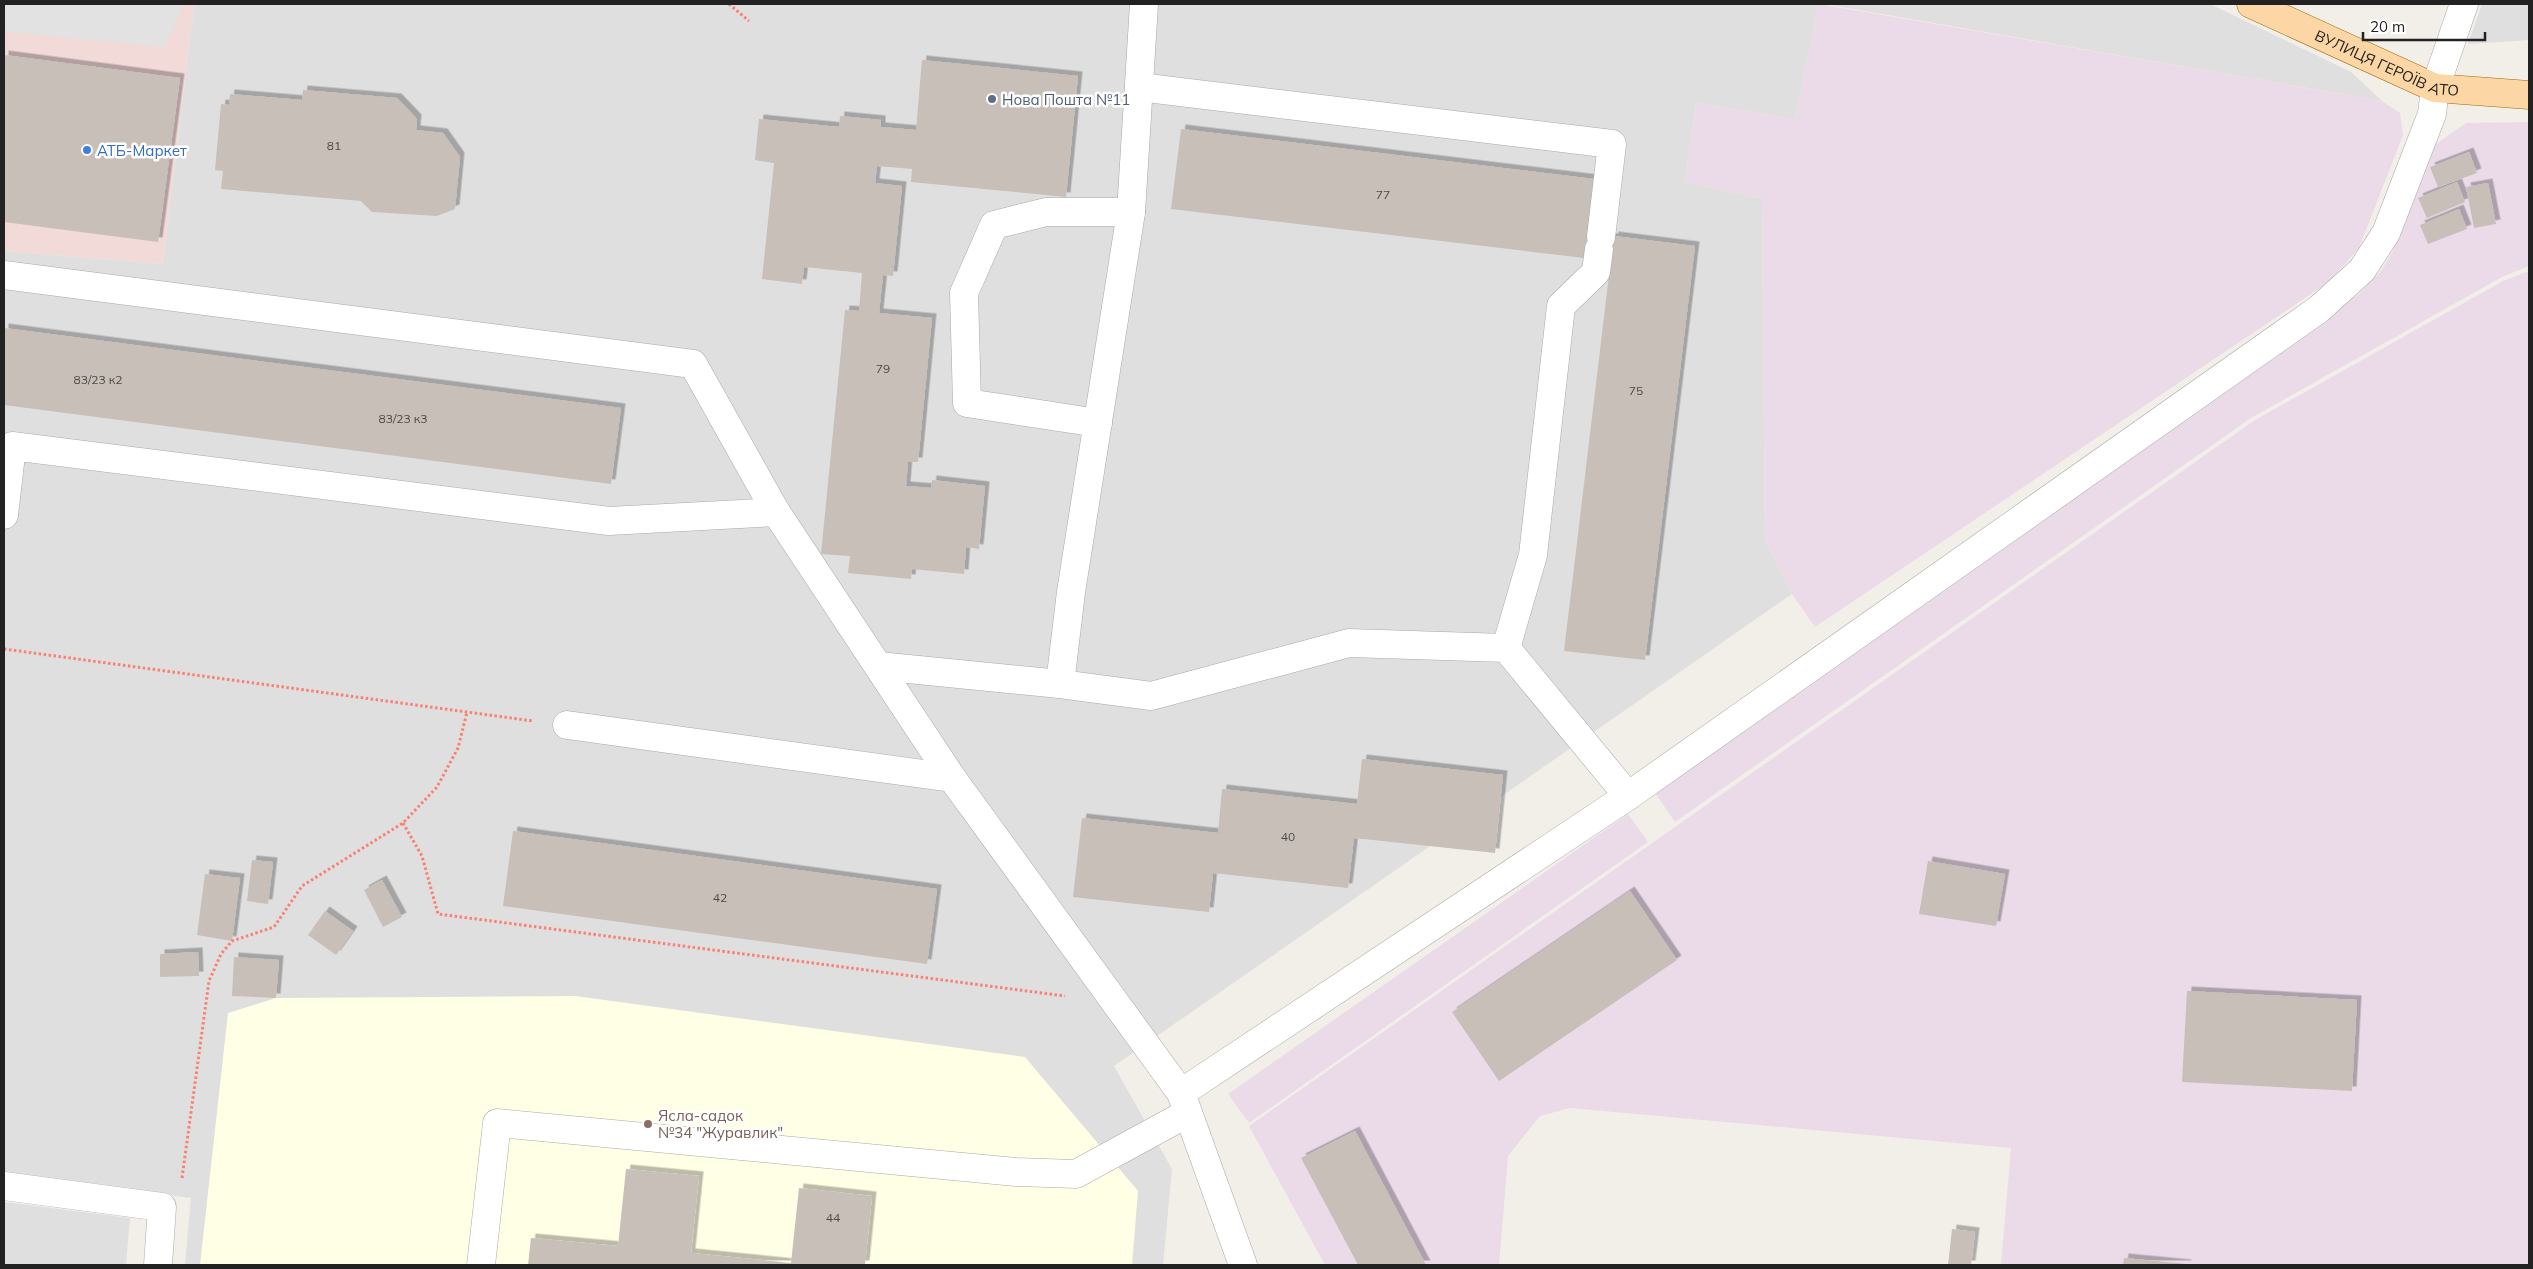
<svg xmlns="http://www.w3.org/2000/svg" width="2533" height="1269" font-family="Mulish,sans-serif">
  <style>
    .residential { fill: #e0dfdf }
    .commercial { fill: #f2dad9 }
    .industrial { fill: #ebdbe8 }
    .education { fill: #ffffe5 }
    .parking { fill: #e2e2e2 }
    .building { fill: #c7bfb8; filter: url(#shadow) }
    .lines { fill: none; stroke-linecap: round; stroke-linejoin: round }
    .minor-casing { stroke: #a9a9a9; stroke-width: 29 }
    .major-casing { stroke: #a06b00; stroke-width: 29 }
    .path { stroke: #fa8072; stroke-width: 3; stroke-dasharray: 2.5 2.5; stroke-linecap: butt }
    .minor { stroke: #fff; stroke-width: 28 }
    .major { stroke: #fcd6a4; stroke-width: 28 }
    .service-dot { fill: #5c6f8a; stroke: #fff; stroke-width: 2 }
    .shop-dot { fill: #3f7fe0; stroke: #fff; stroke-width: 2 }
    .education-dot { fill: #8d6e63; stroke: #fff; stroke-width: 2 }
    .labels { text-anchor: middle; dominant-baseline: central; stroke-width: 5; stroke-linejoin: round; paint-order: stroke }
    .number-label { font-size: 12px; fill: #4b4948 }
    .street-label { font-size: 15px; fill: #222; stroke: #fff }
    .service-label { font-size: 15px; fill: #4e5e75; stroke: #fff; text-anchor: start }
    .shop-label { font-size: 15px; fill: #366cbe; stroke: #fff; text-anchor: start }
    .education-label { font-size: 15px; fill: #785e54; stroke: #fff; text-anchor: start }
  </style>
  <defs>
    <filter id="shadow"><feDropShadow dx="4.5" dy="-4.5" stdDeviation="0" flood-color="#0004"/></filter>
  </defs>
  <rect width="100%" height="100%" fill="#f2efe9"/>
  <g class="residential">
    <polygon points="194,4 1819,4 1795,119 1696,103 1685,182 1762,199 1765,539 1792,594 1114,1066 1172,1169 1163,1265 185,1265 191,1198 4,1173 4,251 163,264"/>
    <polygon points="1824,4 2210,4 2351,72 2382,101"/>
    <polygon points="2482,4 2529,4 2529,40 2468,44"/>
    <polygon points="4,1202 130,1218 126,1265 4,1265"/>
  </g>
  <polygon class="commercial" points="4,4 194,4 163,264 4,251"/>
  <g class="industrial">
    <polygon points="1819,4 2382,101 2400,113 2403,135 2359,248 2329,282 1815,627 1792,594 1765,539 1762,199 1685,182 1696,103 1795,119"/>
    <polygon points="2529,122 2529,266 2502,277 2251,418 1675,822 1655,793 2359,294 2381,271 2394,249 2417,182 2436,144 2466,123"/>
    <polygon points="2529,271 2529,1265 2001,1265 2011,1148 1570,1108 1540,1116 1508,1156 1499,1265 1325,1265 1249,1126 2255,420 2503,281"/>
    <polygon points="1628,814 1648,842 1249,1123 1228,1094"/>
  </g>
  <polygon class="education" points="575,996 1025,1057 1138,1191 1132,1265 200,1265 228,1013 276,998"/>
  <polygon class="parking" points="4,4 181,4 180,15 164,47 4,31"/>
  <g class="building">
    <polygon points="4,55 180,78 158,242 4,222"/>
    <polygon points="922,60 1078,76 1066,197 911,182 912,169 877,166 875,183 902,186 893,276 883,275 879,313 932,318 918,462 908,462 906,486 931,488 932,480 985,486 979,549 966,547 964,574 912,569 911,579 848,573 850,556 821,554 845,310 859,311 862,273 804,267 802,284 762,279 774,163 755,160 759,119 839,127 840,116 881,120 881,127 916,130"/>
    <polygon points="303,90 397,98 417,119 416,130 443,133 460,157 455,209 437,216 372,212 361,201 221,189 223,171 215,170 221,104 229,105 230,94 302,100"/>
    <polygon points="1181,129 1594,179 1587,235 1614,238 1614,236 1695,246 1645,660 1564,651 1612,250 1585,247 1584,258 1171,209"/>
    <polygon points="2469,152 2477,173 2438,187 2430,167"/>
    <polygon points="2457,182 2465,202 2427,218 2418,198"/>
    <polygon points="2488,183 2496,224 2474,228 2466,187"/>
    <polygon points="2459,209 2467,229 2428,244 2420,225"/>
    <polygon points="4,328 621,408 611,484 4,405"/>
    <polygon points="1362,759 1503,775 1495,853 1354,838 1348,888 1213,873 1209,912 1073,897 1082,818 1218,833 1222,789 1357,804"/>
    <polygon points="513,831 937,889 927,964 503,906"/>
    <polygon points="252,860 273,862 268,904 247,901"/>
    <polygon points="1928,861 2005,874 1996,926 1919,914"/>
    <polygon points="205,874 240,878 232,941 197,935"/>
    <polygon points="382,880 402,917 383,927 364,890"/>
    <polygon points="1630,891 1677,960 1499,1081 1452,1012"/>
    <polygon points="325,911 353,931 336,955 308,935"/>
    <polygon points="198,952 199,976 160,977 160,954"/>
    <polygon points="234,957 279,960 276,998 232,996"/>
    <polygon points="2187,991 2357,1000 2352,1091 2182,1082"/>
    <polygon points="1355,1131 1426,1265 1358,1265 1301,1158"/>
    <polygon points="626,1169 699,1176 691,1253 791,1263 799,1188 872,1196 865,1265 528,1265 531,1238 618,1246"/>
    <polygon points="1952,1229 1975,1232 1971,1265 1948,1265"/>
    <polygon points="2124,1258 2187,1264 2187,1265 2123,1265"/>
  </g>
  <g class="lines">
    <defs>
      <g id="minor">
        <polyline points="1139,87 1612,144 1601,237"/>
        <polyline points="4,275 693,364 776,512 952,778 1181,1093 1243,1265"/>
        <polyline points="1098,423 967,403 964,293 994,225 1046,212 1131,212"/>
        <polyline points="4,515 12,446 609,521 776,512"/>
        <polyline points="1506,648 1533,555 1561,306 1596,272 1599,249"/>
        <polyline points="878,666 1060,684 1151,696 1349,643 1506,648 1628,796"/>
        <polyline points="1060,684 1071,592 1131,212 1144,4"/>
        <polyline points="567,725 952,778"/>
        <polyline points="1181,1093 1628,796 2319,309 2362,270 2386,233 2432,114 2435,88 2464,4"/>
        <polyline points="4,1186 162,1207 158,1265"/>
        <polyline points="481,1265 497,1123 1016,1172 1076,1174 1188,1113"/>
      </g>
      <g id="major">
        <path id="s1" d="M2251 4 2435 88 2529 95"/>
      </g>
    </defs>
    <use href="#minor" class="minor-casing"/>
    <use href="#major" class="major-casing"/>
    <g class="path">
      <polyline points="729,4 749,21"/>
      <polyline points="4,649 533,721"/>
      <polyline points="403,823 422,856 438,914 1065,996"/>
      <polyline points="182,1178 209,981 221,954 232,941 274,927 302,886 403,823 437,787 458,748 467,712"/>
    </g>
    <use href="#minor" class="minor"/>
    <use href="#major" class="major"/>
  </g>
  <circle class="service-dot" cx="992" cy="99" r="5"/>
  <circle class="shop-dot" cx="87" cy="150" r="5"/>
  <circle class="education-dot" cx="648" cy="1124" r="5"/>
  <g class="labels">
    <g class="number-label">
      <text x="334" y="145">81</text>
      <text x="1383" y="194">77</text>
      <text x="883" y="368">79</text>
      <text x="98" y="379">83/23 к2</text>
      <text x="1636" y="390">75</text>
      <text x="403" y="418">83/23 к3</text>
      <text x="1288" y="836">40</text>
      <text x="720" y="897">42</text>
      <text x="833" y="1217">44</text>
    </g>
    <g class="street-label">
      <text stroke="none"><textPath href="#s1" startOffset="149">ВУЛИЦЯ ГЕРОЇВ АТО</textPath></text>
    </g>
    <g class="service-label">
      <text x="1002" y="99">Нова Пошта №11</text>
    </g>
    <g class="shop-label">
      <text x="97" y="150">АТБ-Маркет</text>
    </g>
    <g class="education-label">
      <text x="658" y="1115">Ясла-садок<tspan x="658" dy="17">№34 "Журавлик"</tspan></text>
    </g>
  </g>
  <rect width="2533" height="1269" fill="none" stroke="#222222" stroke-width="10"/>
  <path d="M2363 32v8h122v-8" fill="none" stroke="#222222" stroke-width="2.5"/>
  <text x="2370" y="32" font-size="15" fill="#222222" stroke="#ffffff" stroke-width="4" paint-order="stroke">20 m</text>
</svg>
